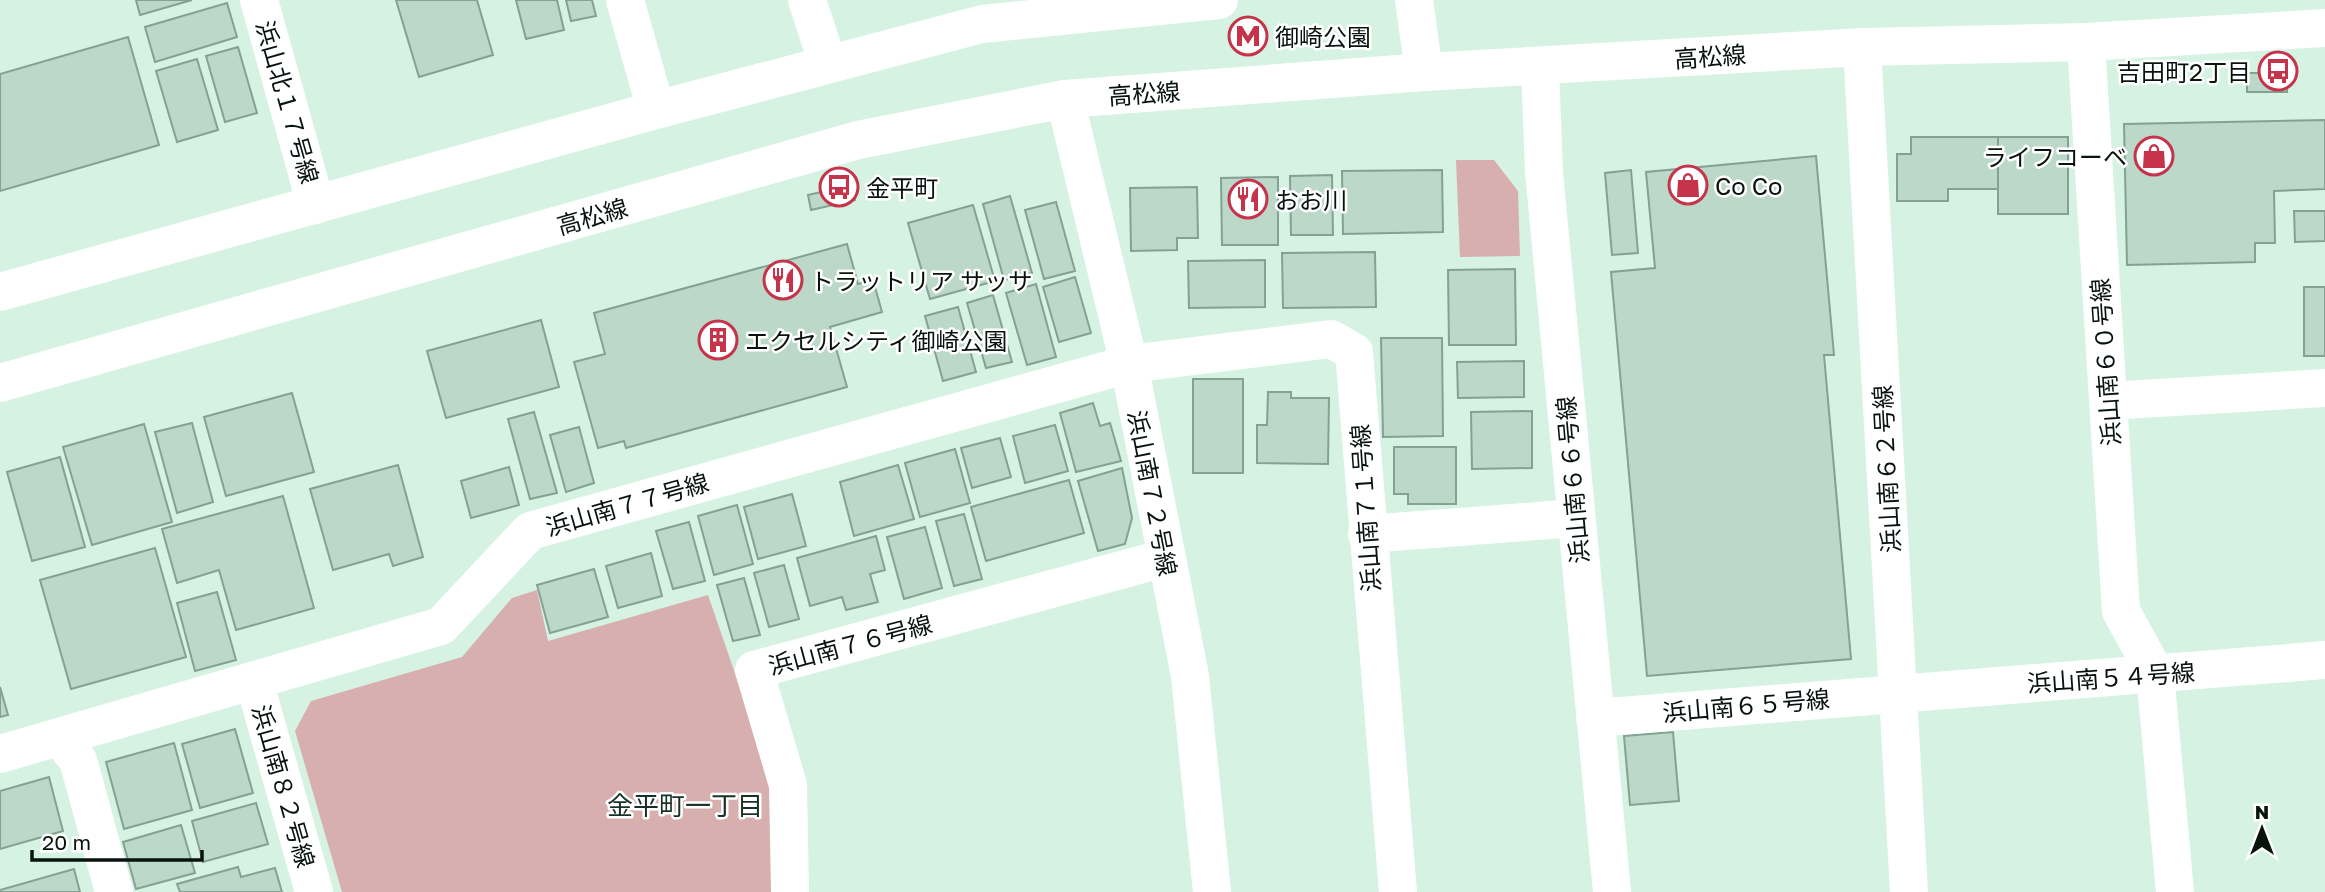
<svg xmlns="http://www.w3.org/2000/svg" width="2325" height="892" font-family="'Golos Text','Noto Sans JP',sans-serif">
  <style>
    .green { fill: #d7afaf }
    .building { fill: #bbd8c9; stroke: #85a193; stroke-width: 2 }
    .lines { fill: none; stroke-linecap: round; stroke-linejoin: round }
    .minor { stroke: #fff; stroke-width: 38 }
    .primary { stroke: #fff; stroke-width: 38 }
    .labels { text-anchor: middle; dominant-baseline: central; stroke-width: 5; stroke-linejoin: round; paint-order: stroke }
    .poi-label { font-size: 24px; fill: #09130e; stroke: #fff; text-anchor: start }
    .street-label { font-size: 24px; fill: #09130e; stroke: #fff }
    .neighbourhood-label { font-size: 26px; fill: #183025; stroke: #fff }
  </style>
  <rect width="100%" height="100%" fill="#d5f2e3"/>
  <g class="green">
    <polygon points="1456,160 1494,160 1518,191 1520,256 1460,257"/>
    <polygon points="537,590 548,641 708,595 773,784 776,892 342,892 295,731 311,701 462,657 512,598"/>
  </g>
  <g class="building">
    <polygon points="136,0 192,0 140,15"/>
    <polygon points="396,0 477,0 493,55 419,77"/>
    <polygon points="516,0 557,0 564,30 526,39"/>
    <polygon points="566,0 592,0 596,16 571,21"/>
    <polygon points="227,3 237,37 155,62 145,27"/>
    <polygon points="128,37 159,145 0,191 0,74"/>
    <polygon points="238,47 257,113 225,122 206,56"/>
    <polygon points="197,59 218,130 177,142 156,71"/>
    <rect x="2247" y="73" width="40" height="19"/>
    <polygon points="2325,120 2325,189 2274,191 2275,243 2255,243 2255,262 2127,265 2124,124"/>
    <polygon points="1911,137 1998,137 1998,189 1948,189 1948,201 1897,201 1897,154 1911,154"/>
    <rect x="1998" y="137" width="70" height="77"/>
    <polygon points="1816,156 1834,355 1824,355 1851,659 1647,676 1611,272 1655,268 1646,172"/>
    <polygon points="1442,170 1443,232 1343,234 1342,171"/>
    <polygon points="1631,170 1638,253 1612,255 1605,173"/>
    <polygon points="1332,175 1333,235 1291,235 1290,176"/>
    <polygon points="1278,177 1278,245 1222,245 1221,178"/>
    <polygon points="851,185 855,200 811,210 808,195"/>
    <polygon points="1197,187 1198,238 1177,238 1177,250 1131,251 1130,188"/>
    <polygon points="1010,196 1032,273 1004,280 983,204"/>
    <polygon points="1056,202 1075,271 1044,279 1025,210"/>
    <polygon points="973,205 995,281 930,299 908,223"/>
    <polygon points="2294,211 2325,211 2325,241 2295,242"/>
    <polygon points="847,244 858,284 873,280 882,312 830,327 847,387 626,448 624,441 598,448 574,362 605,354 594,313"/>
    <polygon points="1375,252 1376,307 1283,308 1282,253"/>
    <polygon points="1265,260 1265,307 1189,308 1188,261"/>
    <polygon points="1515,269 1516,345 1449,345 1448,270"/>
    <polygon points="1075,277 1091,333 1059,342 1043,287"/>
    <polygon points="1036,284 1056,357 1027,365 1006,293"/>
    <rect x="2304" y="287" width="21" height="69"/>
    <polygon points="993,295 1012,362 986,368 967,303"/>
    <polygon points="958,307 976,372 943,381 925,316"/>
    <polygon points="541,320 559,387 446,418 427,351"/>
    <polygon points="1381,338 1442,338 1443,436 1383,437"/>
    <polygon points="1524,361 1524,397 1458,398 1457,362"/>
    <rect x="1193" y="379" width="50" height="94"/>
    <polygon points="1268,392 1291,392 1291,398 1329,398 1328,464 1257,463 1257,425 1267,425"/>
    <polygon points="292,393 314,472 226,496 204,417"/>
    <polygon points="1093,403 1100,426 1110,423 1121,461 1076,472 1060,413"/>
    <polygon points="1532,411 1532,468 1472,469 1471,412"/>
    <polygon points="534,412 557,493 530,499 508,419"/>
    <polygon points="192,423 213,502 177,513 155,432"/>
    <polygon points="144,424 172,522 92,545 63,447"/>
    <polygon points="1055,425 1068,471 1025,483 1013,436"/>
    <polygon points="579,427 594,483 566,492 550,435"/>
    <polygon points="1000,438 1011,477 972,488 961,448"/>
    <polygon points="1394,447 1456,447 1456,504 1408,504 1408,494 1394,494"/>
    <polygon points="955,449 970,503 920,517 905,463"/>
    <polygon points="60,457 85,547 32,561 7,472"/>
    <polygon points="398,465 423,557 393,566 389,554 333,570 310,489"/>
    <polygon points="898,465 914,519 854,536 840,482"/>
    <polygon points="509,467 519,505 471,518 461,481"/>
    <polygon points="1122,468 1132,518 1125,544 1098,551 1078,481"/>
    <polygon points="1069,480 1084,533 986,561 971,507"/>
    <polygon points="792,494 806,546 758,559 744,507"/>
    <polygon points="283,496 314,608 236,630 219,570 177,583 162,529"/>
    <polygon points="737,505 753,564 714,575 698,516"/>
    <polygon points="964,514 982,579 954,586 936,521"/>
    <polygon points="689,522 705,581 673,589 656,531"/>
    <polygon points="925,527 942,588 904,599 887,537"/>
    <polygon points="876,536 885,570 870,574 878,602 846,610 842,597 810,606 797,558"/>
    <polygon points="155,548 186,657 71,689 40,580"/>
    <polygon points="651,553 662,596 618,608 606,566"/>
    <polygon points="784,565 799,619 769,627 754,573"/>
    <polygon points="594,569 608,617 550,633 537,585"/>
    <polygon points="744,578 760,635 733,641 717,585"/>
    <polygon points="217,592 236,660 195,671 177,603"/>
    <polygon points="0,687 8,715 0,717"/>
    <polygon points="235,729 253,793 200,808 182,744"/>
    <polygon points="1673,732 1679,801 1630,805 1624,736"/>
    <polygon points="174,743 192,810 124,829 106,762"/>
    <polygon points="49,777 63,831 0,849 0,791"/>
    <polygon points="256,803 268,844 203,862 192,821"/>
    <polygon points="181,825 195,873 136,889 123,842"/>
    <polygon points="238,867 241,877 275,868 282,892 180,892 177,884"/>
    <polygon points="74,869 80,892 0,892 0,890"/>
  </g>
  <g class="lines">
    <g class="minor">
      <polyline points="259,0 316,205"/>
      <polyline points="625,0 656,110"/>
      <polyline points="807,0 828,64"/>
      <polyline points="1414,0 1424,72"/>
      <polyline points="2086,42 2121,611 2155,673 2175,892"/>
      <polyline points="1862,47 1909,892"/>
      <polyline points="1540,67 1544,172 1612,892"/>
      <polyline points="1065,99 1129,364 1190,676 1212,892"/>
      <polyline points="2108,401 2325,388"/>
      <polyline points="1367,534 1576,518"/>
      <polyline points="254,681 314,892"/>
      <polyline points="1595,718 2325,660"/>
      <polyline points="60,738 78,760 114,892"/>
      <polyline points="0,754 441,626 530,531 1129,364 1331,339 1354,352 1398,892"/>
      <polyline points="790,892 788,785 754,670 1165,558"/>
    </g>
    <g class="primary">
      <polyline points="0,292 656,110 982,24 1219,0"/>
      <polyline points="0,383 858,140 1065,99 1424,72 1862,47 2086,42 2325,28"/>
    </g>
  </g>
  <defs>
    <symbol id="metro-ring" viewBox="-11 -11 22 22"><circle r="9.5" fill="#fff" stroke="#c5344a" stroke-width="1.5"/><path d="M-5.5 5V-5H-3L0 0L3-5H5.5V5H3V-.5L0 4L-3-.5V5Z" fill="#c5344a"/></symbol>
    <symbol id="bus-ring" viewBox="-11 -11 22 22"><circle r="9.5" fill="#fff" stroke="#c5344a" stroke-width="1.5"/><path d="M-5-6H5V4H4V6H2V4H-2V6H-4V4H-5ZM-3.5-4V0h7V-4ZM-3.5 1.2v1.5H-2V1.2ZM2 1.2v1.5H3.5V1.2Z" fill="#c5344a"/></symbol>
    <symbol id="shop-ring" viewBox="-11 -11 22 22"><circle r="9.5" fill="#fff" stroke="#c5344a" stroke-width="1.5"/><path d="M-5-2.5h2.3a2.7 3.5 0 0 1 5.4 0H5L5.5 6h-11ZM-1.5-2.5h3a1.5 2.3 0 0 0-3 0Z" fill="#c5344a"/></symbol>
    <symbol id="restaurant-ring" viewBox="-11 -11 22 22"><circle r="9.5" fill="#fff" stroke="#c5344a" stroke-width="1.5"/><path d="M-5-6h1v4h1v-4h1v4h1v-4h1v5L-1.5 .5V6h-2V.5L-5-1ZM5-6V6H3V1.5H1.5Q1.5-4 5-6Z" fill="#c5344a"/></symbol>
    <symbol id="building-ring" viewBox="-11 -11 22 22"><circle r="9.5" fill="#fff" stroke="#c5344a" stroke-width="1.5"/><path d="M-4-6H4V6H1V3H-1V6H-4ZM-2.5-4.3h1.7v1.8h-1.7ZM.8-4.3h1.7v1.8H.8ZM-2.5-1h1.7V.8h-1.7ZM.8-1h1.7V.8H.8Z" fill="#c5344a"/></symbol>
  </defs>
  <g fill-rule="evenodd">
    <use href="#metro-ring" x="1226" y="14" width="44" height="44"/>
    <use href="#bus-ring" x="2256" y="49" width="44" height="44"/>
    <use href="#shop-ring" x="2132" y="134" width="44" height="44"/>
    <use href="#shop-ring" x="1666" y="163" width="44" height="44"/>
    <use href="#bus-ring" x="817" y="165" width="44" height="44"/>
    <use href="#restaurant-ring" x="1226" y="177" width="44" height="44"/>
    <use href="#restaurant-ring" x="761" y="258" width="44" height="44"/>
    <use href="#building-ring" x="696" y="318" width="44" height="44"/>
  </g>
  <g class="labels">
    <g class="poi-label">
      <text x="1275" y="36">御崎公園</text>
      <text x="2251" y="71" text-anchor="end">吉田町2丁目</text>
      <text x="2127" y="156" text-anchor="end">ライフコーベ</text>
      <text x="1715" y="185">Co Co</text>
      <text x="866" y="187">金平町</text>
      <text x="1275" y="199">おお川</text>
      <text x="810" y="280">トラットリア サッサ</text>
      <text x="745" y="340">エクセルシティ御崎公園</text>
    </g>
    <g class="street-label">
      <text transform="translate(1710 56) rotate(-4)">高松線</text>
      <text transform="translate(1144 93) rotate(-4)">高松線</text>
      <text transform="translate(288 102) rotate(74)">浜山北１７号線</text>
      <text transform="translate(592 216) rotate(-16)">高松線</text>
      <text transform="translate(2105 362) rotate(-94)">浜山南６０号線</text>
      <text transform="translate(1886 469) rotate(-93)">浜山南６２号線</text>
      <text transform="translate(1572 480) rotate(-95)">浜山南６６号線</text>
      <text transform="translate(1153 493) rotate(79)">浜山南７２号線</text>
      <text transform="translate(627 504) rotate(-16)">浜山南７７号線</text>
      <text transform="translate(1365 508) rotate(-94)">浜山南７１号線</text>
      <text transform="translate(850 644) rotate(-15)">浜山南７６号線</text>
      <text transform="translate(2111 677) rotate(-4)">浜山南５４号線</text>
      <text transform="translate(1746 705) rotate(-5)">浜山南６５号線</text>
      <text transform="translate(284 786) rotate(74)">浜山南８２号線</text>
    </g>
    <g class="neighbourhood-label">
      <text x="685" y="805">金平町一丁目</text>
    </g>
  </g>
  <g transform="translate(2262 829)" stroke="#ffffff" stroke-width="5" paint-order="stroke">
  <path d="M0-5L12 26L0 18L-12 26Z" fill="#09130e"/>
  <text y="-10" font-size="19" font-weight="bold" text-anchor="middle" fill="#09130e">N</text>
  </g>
  <path d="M32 850v10h170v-10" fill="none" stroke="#09130e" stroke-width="3.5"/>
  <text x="42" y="850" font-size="21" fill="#09130e" stroke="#ffffff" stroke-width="5" paint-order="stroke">20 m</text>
</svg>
